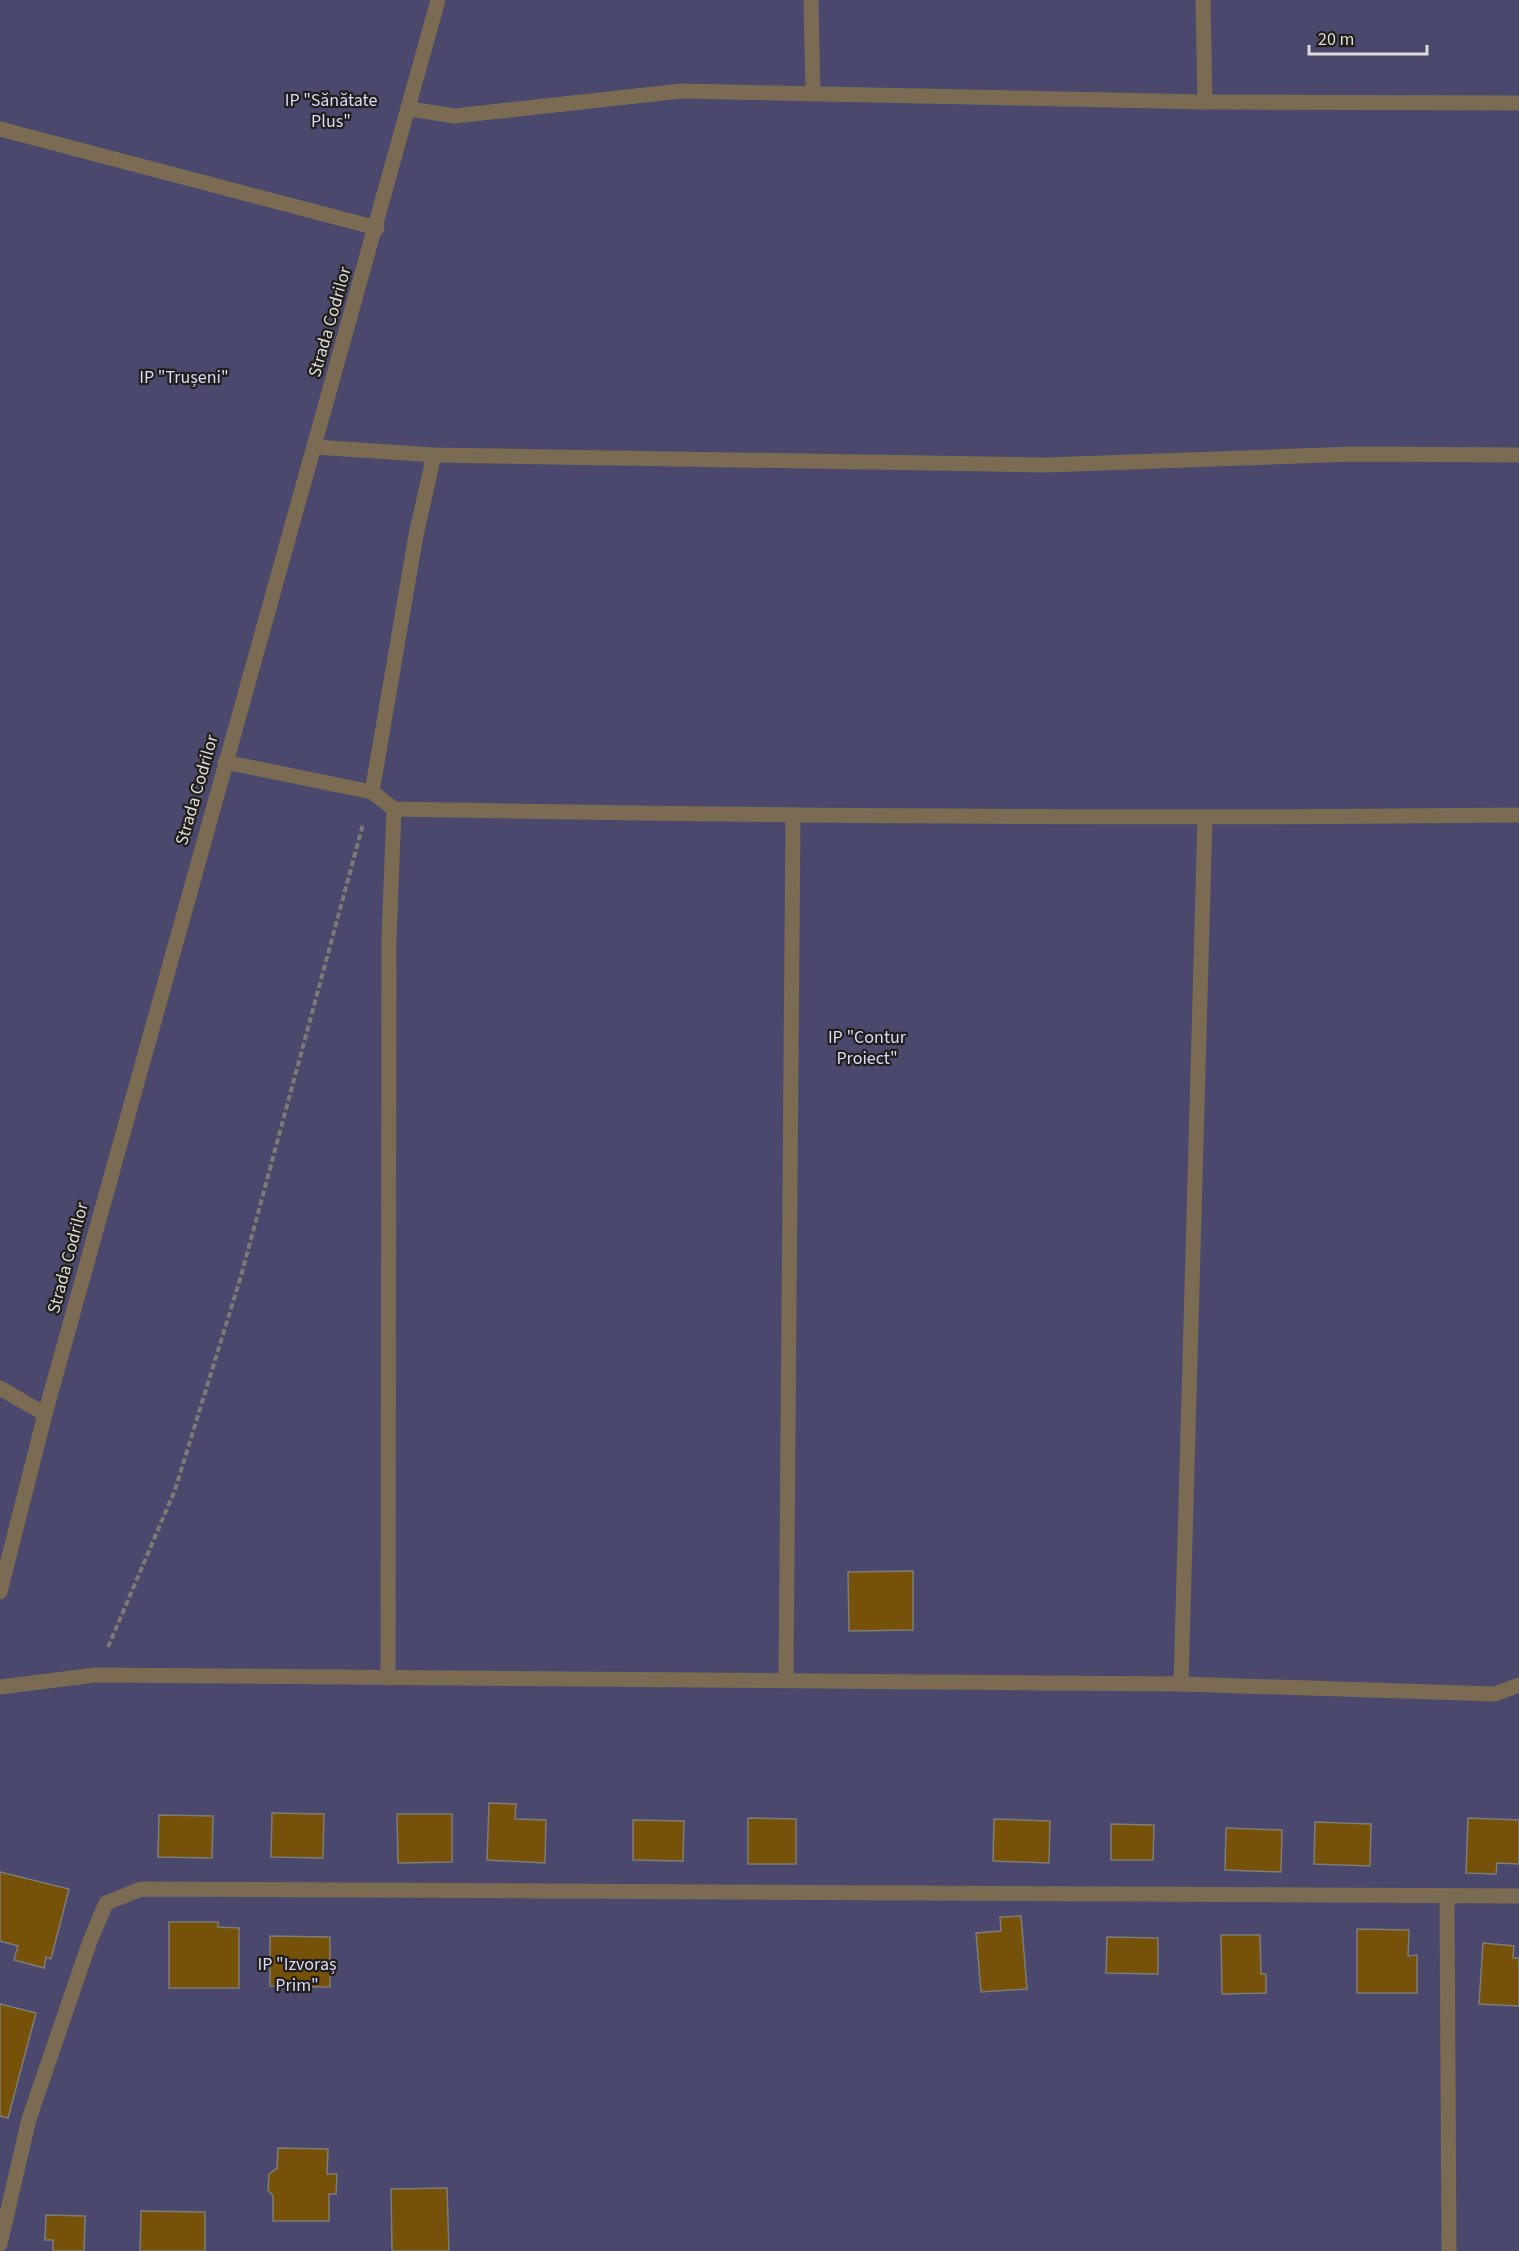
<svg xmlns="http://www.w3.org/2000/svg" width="1519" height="2251" font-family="'Source Sans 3',sans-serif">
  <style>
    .green { fill: #4a486c }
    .building { fill: #75510a; stroke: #7f7b76; stroke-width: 1.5 }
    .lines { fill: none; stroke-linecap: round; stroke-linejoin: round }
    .path { stroke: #7c7975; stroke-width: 4; stroke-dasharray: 6 3; stroke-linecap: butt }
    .minor { stroke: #7b6b52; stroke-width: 15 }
    .labels { text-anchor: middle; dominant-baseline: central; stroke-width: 4.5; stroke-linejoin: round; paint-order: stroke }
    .park-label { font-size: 18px; fill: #dbdafe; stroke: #221f1b }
    .street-label { font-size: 18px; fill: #dedcd9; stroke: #221f1b }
  </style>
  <rect width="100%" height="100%" fill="#2c2924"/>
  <rect class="green" x="0" y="0" width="1519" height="2251"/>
  <g class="building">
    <polygon points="913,1571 913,1630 849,1631 848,1572"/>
    <polygon points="489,1803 516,1804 515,1819 546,1820 545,1863 487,1860"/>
    <polygon points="272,1813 324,1814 323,1858 271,1857"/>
    <polygon points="397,1814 452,1814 452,1862 398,1863"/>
    <polygon points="159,1815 213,1816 212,1858 158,1857"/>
    <polygon points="748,1818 796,1819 796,1864 748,1864"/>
    <polygon points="1468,1818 1519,1820 1519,1864 1497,1863 1496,1874 1466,1873"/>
    <polygon points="994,1819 1050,1821 1049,1863 993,1861"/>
    <polygon points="633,1820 684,1821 683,1861 633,1860"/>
    <polygon points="1315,1822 1371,1824 1370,1866 1314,1864"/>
    <polygon points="1111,1824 1154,1825 1153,1860 1111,1860"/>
    <polygon points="1226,1828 1282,1830 1281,1872 1225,1870"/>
    <polygon points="0,1872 69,1889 51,1959 46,1957 44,1968 14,1960 18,1946 0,1941"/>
    <polygon points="1021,1916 1027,1989 981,1992 976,1933 1001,1931 1000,1917"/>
    <polygon points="169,1922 218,1922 218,1927 239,1928 239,1988 169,1988"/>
    <polygon points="1357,1929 1409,1930 1408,1956 1417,1955 1417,1993 1357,1993"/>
    <polygon points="1221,1935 1260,1935 1261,1974 1266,1974 1266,1993 1222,1994"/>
    <polygon points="270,1936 330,1937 330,1987 270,1986"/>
    <polygon points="1107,1937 1158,1938 1158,1974 1106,1973"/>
    <polygon points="1483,1943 1514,1946 1513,1958 1519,1958 1519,2006 1479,2004"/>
    <polygon points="0,2004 36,2013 8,2118 0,2116"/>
    <polygon points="278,2148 328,2149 327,2174 337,2174 336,2194 329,2194 329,2221 273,2221 273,2196 268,2190 269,2174 277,2168"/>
    <polygon points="447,2188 449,2251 392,2251 391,2189"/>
    <polygon points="141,2211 205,2212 205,2251 140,2251"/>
    <polygon points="46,2215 85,2216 84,2251 53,2251 53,2240 45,2240"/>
  </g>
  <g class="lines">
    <polyline class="path" points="108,1647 175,1490 241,1276 363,824"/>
    <g class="minor">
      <polyline points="811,0 813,92"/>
      <polyline points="1203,0 1205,102"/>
      <polyline points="410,109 455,116 681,91 1205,102 1519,103"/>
      <polyline points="0,129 377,228"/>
      <polyline points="315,447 434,455 1046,465 1354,454 1519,455"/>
      <path d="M225 762 372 792 394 809C769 816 1144 819 1519 815"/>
      <polyline points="372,792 416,535 434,455"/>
      <polyline points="0,1388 45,1414"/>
      <polyline points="0,1592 45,1414 438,0"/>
      <polyline points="388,1678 389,938 394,809"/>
      <polyline points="786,1679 793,816"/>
      <polyline points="1181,1684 1205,818"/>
      <polyline points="0,1687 95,1675 1181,1684 1495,1694 1519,1685"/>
      <polyline points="1447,1896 1449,2251"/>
      <polyline points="0,2244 29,2119 90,1941 106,1903 141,1889 1519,1896"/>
    </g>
  </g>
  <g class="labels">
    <g class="park-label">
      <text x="331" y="100">IP "Sănătate<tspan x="331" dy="21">Plus"</tspan></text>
      <text x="184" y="377">IP "Trușeni"</text>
      <text x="867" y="1037">IP "Contur<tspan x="867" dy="21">Proiect"</tspan></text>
      <text x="297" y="1964">IP "Izvoraș<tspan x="297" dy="21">Prim"</tspan></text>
    </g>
    <g class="street-label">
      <text transform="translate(330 322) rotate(-74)">Strada Codrilor</text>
      <text transform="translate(197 790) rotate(-74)">Strada Codrilor</text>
      <text transform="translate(68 1258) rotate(-75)">Strada Codrilor</text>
    </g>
  </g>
  <path d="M1309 45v9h118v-9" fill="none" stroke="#dedcd9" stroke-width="3"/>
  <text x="1318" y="45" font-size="18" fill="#dedcd9" stroke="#221f1b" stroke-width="4.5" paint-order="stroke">20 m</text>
</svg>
